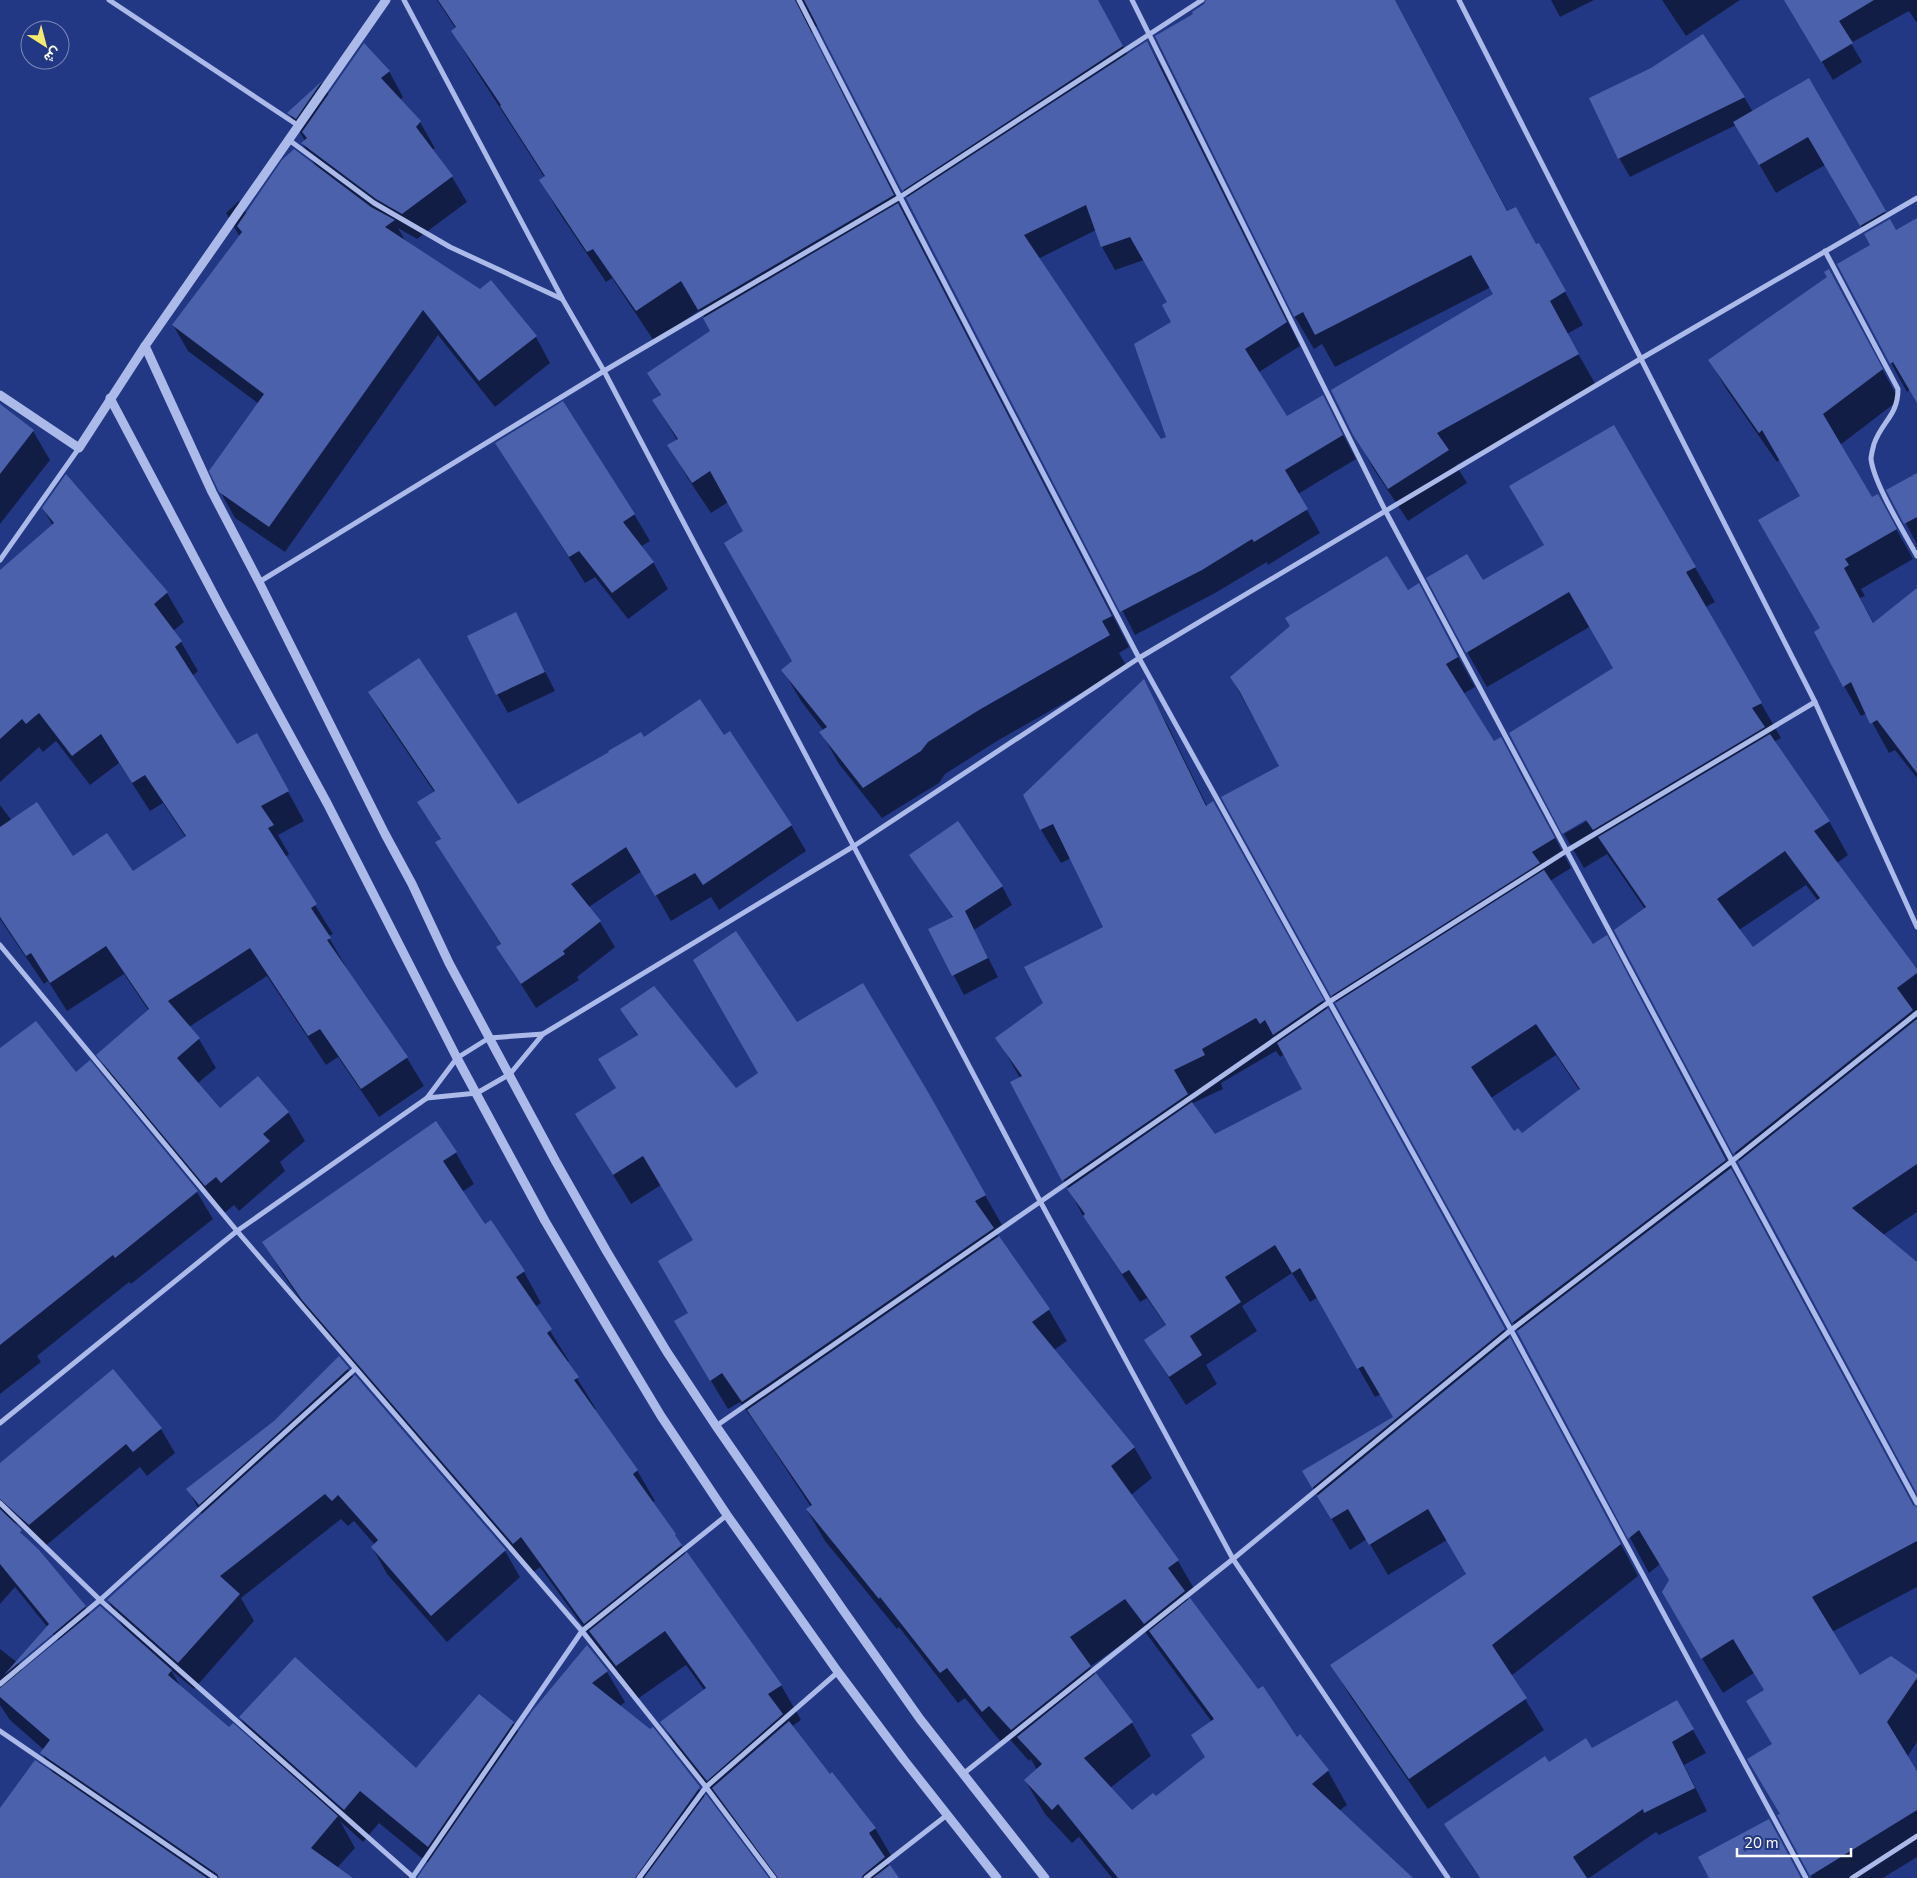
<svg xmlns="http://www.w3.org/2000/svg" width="1917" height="1878" font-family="'Nunito Sans',Vazirmatn,sans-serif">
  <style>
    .shadow { fill: #0007; fill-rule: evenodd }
    .building { fill: #4b61ac; fill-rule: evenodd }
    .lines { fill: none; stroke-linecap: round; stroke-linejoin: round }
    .minor { stroke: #abbae8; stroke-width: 5 }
    .tertiary { stroke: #abbae8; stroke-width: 9 }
  </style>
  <rect width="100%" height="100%" fill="#233884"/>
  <g class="shadow">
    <path d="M437 0H1097L1128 55 1147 43 1161 66 1300 346 1259 372 1286 418 1323 397 1356 459 1298 494 1320 533 1268 565 1267 562 1215 593 1135 635 819 27 815 26 812 29V34L1129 647 1119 653 1127 667 997 741 945 774 939 783 882 818 839 764 821 732 824 731 801 701 783 670 793 661 745 532 728 502 711 513 687 477 669 446 677 440 654 401 661 396 648 374 712 331 700 310 654 341 612 278 606 282 558 211 541 181 545 178 470 61 452 31 456 29ZM1096 230 1102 247 1115 270 1144 260 1169 303 1173 323 1168 438 1161 441 1038 259Z"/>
    <polygon points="1207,0 1395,0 1508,212 1536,245 1557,277 1583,325 1567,334 1597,387 1456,465 1467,483 1408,521 1373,468 1354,434 1495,295 1491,287 1335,367 1322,344 1314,349 1295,317 1157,37 1195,15 1206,4"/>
    <polygon points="1551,0 1594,0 1560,17"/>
    <polygon points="1662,0 1740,0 1686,36"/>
    <polygon points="1793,0 1917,0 1917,23 1909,11 1851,43 1862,62 1833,80 1798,22"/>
    <polygon points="389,71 403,97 400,100 420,122 435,148 432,150 452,177 467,202 417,239 398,228 406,242 536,337 550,363 495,407 438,335 285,552 235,518 220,491 259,404 188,351 173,325 240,237 226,213 239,201 246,213 316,167 302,143 305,141 289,113 322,83 329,95"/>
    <polygon points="1809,80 1886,214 1863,229 1825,165 1776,193 1736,125 1630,177 1619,158 1744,97 1753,112"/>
    <polygon points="1917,219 1917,401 1910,389 1907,392 1891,363 1896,231"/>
    <polygon points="1829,270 1899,400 1840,445 1871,499 1878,496 1913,559 1861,589 1865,596 1860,598 1874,624 1917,599 1917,778 1895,750 1889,753 1867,713 1861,716 1844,686 1822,629 1802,496 1780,459 1777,462 1727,390 1709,360 1829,277"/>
    <polygon points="0,405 33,431 50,460 0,524"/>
    <path d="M1614 427 1715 602 1706 607 1781 738 1774 742 1829 821 1848 855 1837 863 1917 971V1212L1883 1235 1917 1264V1491L1615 930 1645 909 1607 854 1584 868 1564 834 1592 818 1615 668 1591 626 1487 687 1467 652 1482 582 1545 546ZM1806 885 1818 901 1753 949 1739 930Z"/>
    <polygon points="496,443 634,514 650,541 640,547 653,562 668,589 628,619 595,577 585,583"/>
    <polygon points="1917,474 1917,544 1888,490"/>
    <polygon points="43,508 167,593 184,622 173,631 181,642 198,671 192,676 237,746 273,764 304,821 278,835 289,854 285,857 333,934 328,936 346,967 345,968 407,1058 424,1086 379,1117 338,1057 326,1065 267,976 189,1027 199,1039 216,1068 198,1083 220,1110 288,1112 305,1141 280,1162 285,1171 239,1211 234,1205 223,1214 115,1084 98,1055 149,1011 124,974 67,1011 48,981 44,984 0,919 0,805 12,821 73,857 133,873 186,838 163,803 150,811 119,763 90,785 56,741 43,752 39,747 0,782 0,571 53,526"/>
    <path d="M1418 585 1475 687 1463 694 1494 743 1518 768 1571 868 1550 881 1593 946 1624 968 1914 1507 1917 1509V1587L1832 1632 1859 1677 1917 1675V1742L1907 1757 1915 1770 1917 1769V1857L1883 1878H1812L1779 1816 1781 1814 1765 1691 1754 1673 1723 1693 1683 1627 1670 1581 1660 1564 1649 1573 1518 1331 1223 798 1280 766 1231 677ZM1556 1055 1580 1091 1522 1135 1514 1133 1491 1098Z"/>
    <polygon points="516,614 555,691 508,713 497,694"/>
    <path d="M1147 690 1167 724 1207 806 1232 836 1527 1370 1638 1576 1511 1676 1544 1730 1428 1809 1350 1696 1332 1665 1468 1574 1447 1540 1388 1575 1367 1539 1350 1550 1304 1472 1395 1418 1381 1394 1375 1397 1318 1297 1310 1302 1292 1273 1242 1306 1257 1331 1206 1365 1217 1384 1186 1405 1145 1340 1166 1326 1147 1298 1140 1302 1082 1214 1012 1083 1020 1078 997 1038 1045 1003 1105 928 1071 858 1061 863 1041 830 1024 795ZM1276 1051 1280 1057 1285 1054 1304 1090 1214 1136 1193 1103 1223 1089 1221 1083Z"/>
    <polygon points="370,693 517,806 643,739 724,737 791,825 806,851 719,910 711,897 671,921 642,871 589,907 600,922 615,947 577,977 579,980 536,1008 498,948 501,945 437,843 441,840 419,802 435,793 384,718"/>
    <polygon points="911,855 1002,886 1012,905 974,930 998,977 964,995 930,930 953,918"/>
    <path d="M622 1009 736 1090 760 1073 797 1024 944 1123 1002 1225 994 1230 1049 1310 1067 1341 1054 1350 1134 1447 1152 1478 1131 1495 1178 1561 1196 1592 1187 1598 1189 1601 1296 1739 1300 1736 1328 1771 1347 1805 1339 1811 1411 1878H1112L1079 1837 1072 1843 1045 1814 1025 1780 1037 1770 1031 1759 1029 1761 1007 1736 1001 1742 965 1698 958 1703 899 1627 897 1629 825 1541 807 1510 811 1507 761 1431 740 1402 728 1409 693 1351 690 1313 694 1241 661 1185 631 1204 594 1144 638 1037ZM1143 1629 1212 1722 1192 1735 1206 1758 1156 1798 1132 1812 1110 1788 1151 1756 1132 1723 1090 1667Z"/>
    <polygon points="0,1050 76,1074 90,1062 197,1192 213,1219 131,1284 129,1282 37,1356 41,1362 0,1394"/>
    <polygon points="436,1123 456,1153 474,1184 462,1192 485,1225 524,1272 541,1303 535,1307 569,1361 567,1362 596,1409 594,1410 637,1470 655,1501 652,1503 675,1535 686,1555 781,1685 801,1720 791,1727 829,1776 875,1828 893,1859 887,1863 898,1878 776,1878 682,1757 662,1722 705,1691 686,1665 636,1700 540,1567 531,1574 322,1331 282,1273 264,1242"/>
    <polygon points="339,1357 354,1378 505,1551 520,1577 447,1642 387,1574 372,1547 375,1545 354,1521 348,1526 341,1519 241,1598 254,1621 194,1689 170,1669 181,1687 229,1729 257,1746 240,1717 416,1770 513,1723 519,1733 587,1647 607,1672 625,1702 619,1707 650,1731 653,1729 767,1878 419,1878 429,1864 379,1823 363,1842 340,1821 355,1848 336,1869 341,1878 0,1878 0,1810 54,1775 42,1753 44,1750 10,1720 0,1705 0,1649 18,1663 23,1672 70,1655 15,1587 0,1604 0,1492 161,1429 175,1453 147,1476 140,1467 43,1548 18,1524 13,1523 85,1607 90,1616 124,1629 108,1600 202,1515 188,1490 275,1422"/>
    <polygon points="1677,1702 1706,1753 1684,1765 1707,1811 1659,1835 1656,1832 1589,1878 1481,1878 1479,1875 1478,1876 1445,1824 1549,1764 1592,1749"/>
  </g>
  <g class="building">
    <polygon points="438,0 795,0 894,195 698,310 681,281 636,311 593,249 587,252 539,180 545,176 500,106 501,105 451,31 456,27"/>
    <polygon points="804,0 1098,0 1123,46 902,191"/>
    <polygon points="1206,0 1395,0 1507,211 1516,207 1536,244 1539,243 1566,291 1550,301 1579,354 1437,433 1449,450 1388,489 1353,435 1331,390 1493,294 1471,255 1315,335 1303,312 1294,317 1155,36 1193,14 1192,12 1204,4"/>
    <polygon points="1784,0 1874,0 1839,21 1853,43 1821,62"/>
    <polygon points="1703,34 1745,97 1618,159 1589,98 1651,68"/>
    <path d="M1147 41 1287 322 1245 349 1287 416 1323 395 1343 435 1285 470 1308 509 1254 542 1252 539 1202 570 1120 612 906 198ZM1086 205 1101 247 1130 237 1167 302 1162 305 1171 322 1134 344 1166 437 1161 439 1024 235Z"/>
    <polygon points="364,43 390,71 381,78 421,121 416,127 453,176 402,214 376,199 301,143 307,138 302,132"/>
    <polygon points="1809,78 1886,211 1860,226 1808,137 1759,165 1733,122"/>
    <polygon points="322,81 296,119 287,113"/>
    <polygon points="294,149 371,207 395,220 385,227 480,289 491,280 537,336 479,381 423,310 269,527 219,492 209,471 264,394 172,325 242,232 237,226 282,160"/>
    <polygon points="898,203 1112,616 1102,621 1110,635 979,710 928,742 921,751 863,788 819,732 827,727 781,670 792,661 724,543 743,531 710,471 692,483 667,445 678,439 652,400 661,395 647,373 710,331 703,318"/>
    <polygon points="1917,218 1917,403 1893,362 1890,364 1837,264 1870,245 1864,234 1890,219 1896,230"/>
    <polygon points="1829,269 1883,369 1823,414 1872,497 1878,494 1897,529 1845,559 1849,565 1844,568 1873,623 1917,588 1917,773 1877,720 1870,724 1851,682 1843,687 1814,632 1820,628 1758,520 1800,496 1762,430 1759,433 1708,360 1827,277 1824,272"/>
    <polygon points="563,401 635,514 623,522 654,562 612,593 579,551 569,557 495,443"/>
    <polygon points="0,404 34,430 0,474"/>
    <polygon points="1614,425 1696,567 1686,572 1762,703 1752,708 1765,727 1593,830 1586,820 1562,834 1509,733 1613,668 1569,592 1466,653 1426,578 1467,554 1483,580 1544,545 1509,486"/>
    <polygon points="1917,473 1917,517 1904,524 1886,490"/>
    <polygon points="66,474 168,592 154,604 182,641 175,647 237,744 257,733 289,791 261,806 274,825 268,828 317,904 311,908 331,938 327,940 408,1057 361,1089 320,1029 308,1036 250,948 168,1001 200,1038 177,1058 220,1108 258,1076 289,1112 263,1134 270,1141 221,1183 216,1177 205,1186 96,1055 149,1009 106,946 50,983 31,953 26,956 0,917 0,827 37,802 73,856 107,833 133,871 186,836 145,775 132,783 101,734 72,756 39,713 26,724 22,719 0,739 0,570 54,523 42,508"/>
    <polygon points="1387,556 1408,590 1419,583 1458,657 1446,664 1494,741 1501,737 1555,838 1532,852 1540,863 1331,996 1221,797 1279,766 1240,692 1230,677 1290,626 1285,618"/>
    <polygon points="516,612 545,672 496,695 467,636"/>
    <polygon points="419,658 518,804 609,752 608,751 641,732 644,737 700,699 724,735 730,731 792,825 703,885 695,873 655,896 626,847 571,884 601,921 563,951 565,954 521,984 496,947 501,944 435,842 441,839 417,802 435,791 368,692"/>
    <polygon points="1144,679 1206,806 1213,801 1324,1000 1273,1035 1265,1020 1260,1024 1256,1018 1202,1049 1205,1055 1174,1070 1188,1094 1062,1181 1010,1082 1022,1076 995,1038 1043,1003 1024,967 1103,927 1053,824 1040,830 1023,795"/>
    <path d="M1770 734 1830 821 1814 831 1917 969V973L1897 988 1913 1010 1733 1154 1614 930 1646 907 1598 837ZM1785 851 1820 898 1753 947 1717 899Z"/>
    <polygon points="958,821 1003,886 965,911 988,958 952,976 928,929 953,917 909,855"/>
    <path d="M1544 870 1593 944 1607 935 1726 1160 1512 1323 1335 1003ZM1536 1024 1580 1089 1522 1133 1518 1128 1514 1131 1471 1067Z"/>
    <polygon points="736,931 797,1022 863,983 928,1092 986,1195 975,1201 994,1228 742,1402 722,1373 710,1381 674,1321 688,1313 658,1261 693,1240 643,1156 613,1175 575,1114 616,1088 598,1059 638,1035 620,1009 654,986 736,1088 758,1073 693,960"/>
    <polygon points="1328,1008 1505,1329 1312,1488 1302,1471 1393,1417 1363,1366 1357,1369 1300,1268 1292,1273 1275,1245 1225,1277 1241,1302 1190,1336 1202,1355 1169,1377 1144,1340 1166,1325 1129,1270 1122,1274 1083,1216 1085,1214 1067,1189 1192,1102 1215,1134 1302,1089 1277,1043"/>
    <polygon points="1917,1019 1917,1164 1852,1208 1917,1262 1917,1494 1738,1162"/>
    <polygon points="36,1021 76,1072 90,1060 198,1191 115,1258 113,1255 0,1345 0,1048"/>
    <polygon points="436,1121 457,1152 443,1161 485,1224 491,1220 525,1271 516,1277 552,1329 547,1333 579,1377 574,1380 638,1470 633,1474 676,1534 675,1535 682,1545 584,1624 521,1537 513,1544 302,1300 262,1242"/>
    <polygon points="1731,1168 1913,1505 1917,1507 1917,1541 1812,1597 1860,1675 1891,1656 1917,1674 1917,1678 1887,1722 1917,1771 1917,1810 1810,1876 1777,1815 1780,1814 1747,1759 1772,1744 1746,1701 1764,1690 1733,1639 1701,1659 1662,1592 1669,1580 1639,1530 1628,1539 1517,1331"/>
    <polygon points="999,1236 1050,1309 1032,1322 1135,1447 1111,1466 1179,1560 1168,1568 1185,1591 1144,1624 1125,1599 1070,1637 1091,1666 1011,1730 989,1706 982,1712 947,1668 940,1673 880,1597 879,1599 806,1509 812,1505 747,1410"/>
    <polygon points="1510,1337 1621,1544 1492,1645 1527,1698 1409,1779 1330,1665 1466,1574 1428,1509 1369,1545 1348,1509 1331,1519 1317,1496"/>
    <polygon points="339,1356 349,1368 199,1505 186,1489 274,1421"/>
    <polygon points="113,1369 162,1428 133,1452 126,1444 29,1525 0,1499 0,1463"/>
    <polygon points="355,1375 506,1550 431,1616 371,1547 378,1540 338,1495 332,1501 325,1494 220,1576 240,1594 178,1663 107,1600"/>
    <polygon points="0,1509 22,1530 20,1532 39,1550 86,1606 4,1675 49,1624 0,1564"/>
    <polygon points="687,1552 782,1685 768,1694 783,1714 707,1781 660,1722 706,1688 665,1631 616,1666 589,1631"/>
    <polygon points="1190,1598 1258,1689 1263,1686 1297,1737 1300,1734 1329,1770 1312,1784 1413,1878 1118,1878 1058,1804 1052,1810 1024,1780 1042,1764 1017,1737 1096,1673 1133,1722 1084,1758 1132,1810 1153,1793 1156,1796 1205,1757 1191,1735 1214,1719 1149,1631"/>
    <polygon points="100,1606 172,1670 168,1675 229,1727 233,1723 338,1816 311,1848 353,1878 219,1878 217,1874 40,1753 50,1740 0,1697 0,1688"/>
    <polygon points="587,1645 608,1671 592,1683 650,1729 653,1727 700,1787 635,1878 417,1878 533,1710"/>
    <polygon points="295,1657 416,1768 479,1694 514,1722 428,1847 360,1791 344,1810 239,1717"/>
    <polygon points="1677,1700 1694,1729 1672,1742 1695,1788 1644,1813 1643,1809 1573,1857 1587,1878 1480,1878 1444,1824 1545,1756 1549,1762 1586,1738 1592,1748"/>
    <polygon points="789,1721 830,1774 832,1772 876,1828 869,1833 885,1857 863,1875 862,1878 778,1878 712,1788"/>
    <polygon points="35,1760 207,1878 0,1878 0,1808"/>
    <polygon points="706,1794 769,1878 644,1878"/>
    <polygon points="1769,1819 1801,1878 1709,1878 1698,1857"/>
    <polygon points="890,1865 899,1878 873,1878"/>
  </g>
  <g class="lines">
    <g class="minor">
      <polyline points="109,0 299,126"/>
      <polyline points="404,0 563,300 604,371 1040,1201 1233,1559 1448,1878"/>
      <polyline points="799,0 900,197 1139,658 1511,1330 1806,1878"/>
      <polyline points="1132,0 1386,512 1732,1161 1917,1503"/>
      <polyline points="1459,0 1815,702 1917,927"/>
      <polyline points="289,140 374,203 450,247 562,299"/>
      <path d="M1825 251 1898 389C1898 416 1882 421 1874 444 1873 448 1871 455 1871 459 1874 484 1904 532 1917 556"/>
      <polyline points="0,560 79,448"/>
      <polyline points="259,582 604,371 900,197 1202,0"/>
      <polyline points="0,945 237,1231 582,1631 706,1787 774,1878"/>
      <polyline points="427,1098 477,1093 510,1074 543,1034 854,846 1139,658 1642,358 1917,198"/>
      <polyline points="0,1423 237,1231 427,1098 457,1058 489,1038 543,1034"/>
      <polyline points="716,1426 1329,1002 1568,850 1815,702"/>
      <polyline points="0,1503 100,1600 413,1877"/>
      <polyline points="0,1684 100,1600 355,1369"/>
      <polyline points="0,1731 215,1878"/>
      <polyline points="963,1774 1233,1559 1511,1330 1732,1161 1917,1013"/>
      <polyline points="412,1878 582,1631 727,1515"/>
      <polyline points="639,1878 706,1787 838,1672"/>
      <polyline points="866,1878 947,1815"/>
      <polyline points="1852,1878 1917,1836"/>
    </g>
    <g class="tertiary">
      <polyline points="145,346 212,492 259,582 385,834 412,884 449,963 556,1162 607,1252 667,1352 716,1426 843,1610 920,1719 1045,1878"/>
      <polyline points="0,395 79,448 145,346 386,0"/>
      <polyline points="110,398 222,610 327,803 457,1058 545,1221 607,1326 661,1416 727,1515 838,1672 904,1760 997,1878"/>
    </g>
  </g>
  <g transform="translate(45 45) rotate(144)"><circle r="24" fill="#233884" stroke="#7b88b5"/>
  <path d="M0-4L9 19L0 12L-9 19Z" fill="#f4ea6e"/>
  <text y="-8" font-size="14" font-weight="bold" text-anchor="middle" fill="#ffffff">ش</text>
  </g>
  <path d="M1737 1848v8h114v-8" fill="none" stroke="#ffffff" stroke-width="2.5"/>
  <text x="1744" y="1848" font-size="15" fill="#ffffff" stroke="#233884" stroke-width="4" paint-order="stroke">20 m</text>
</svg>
